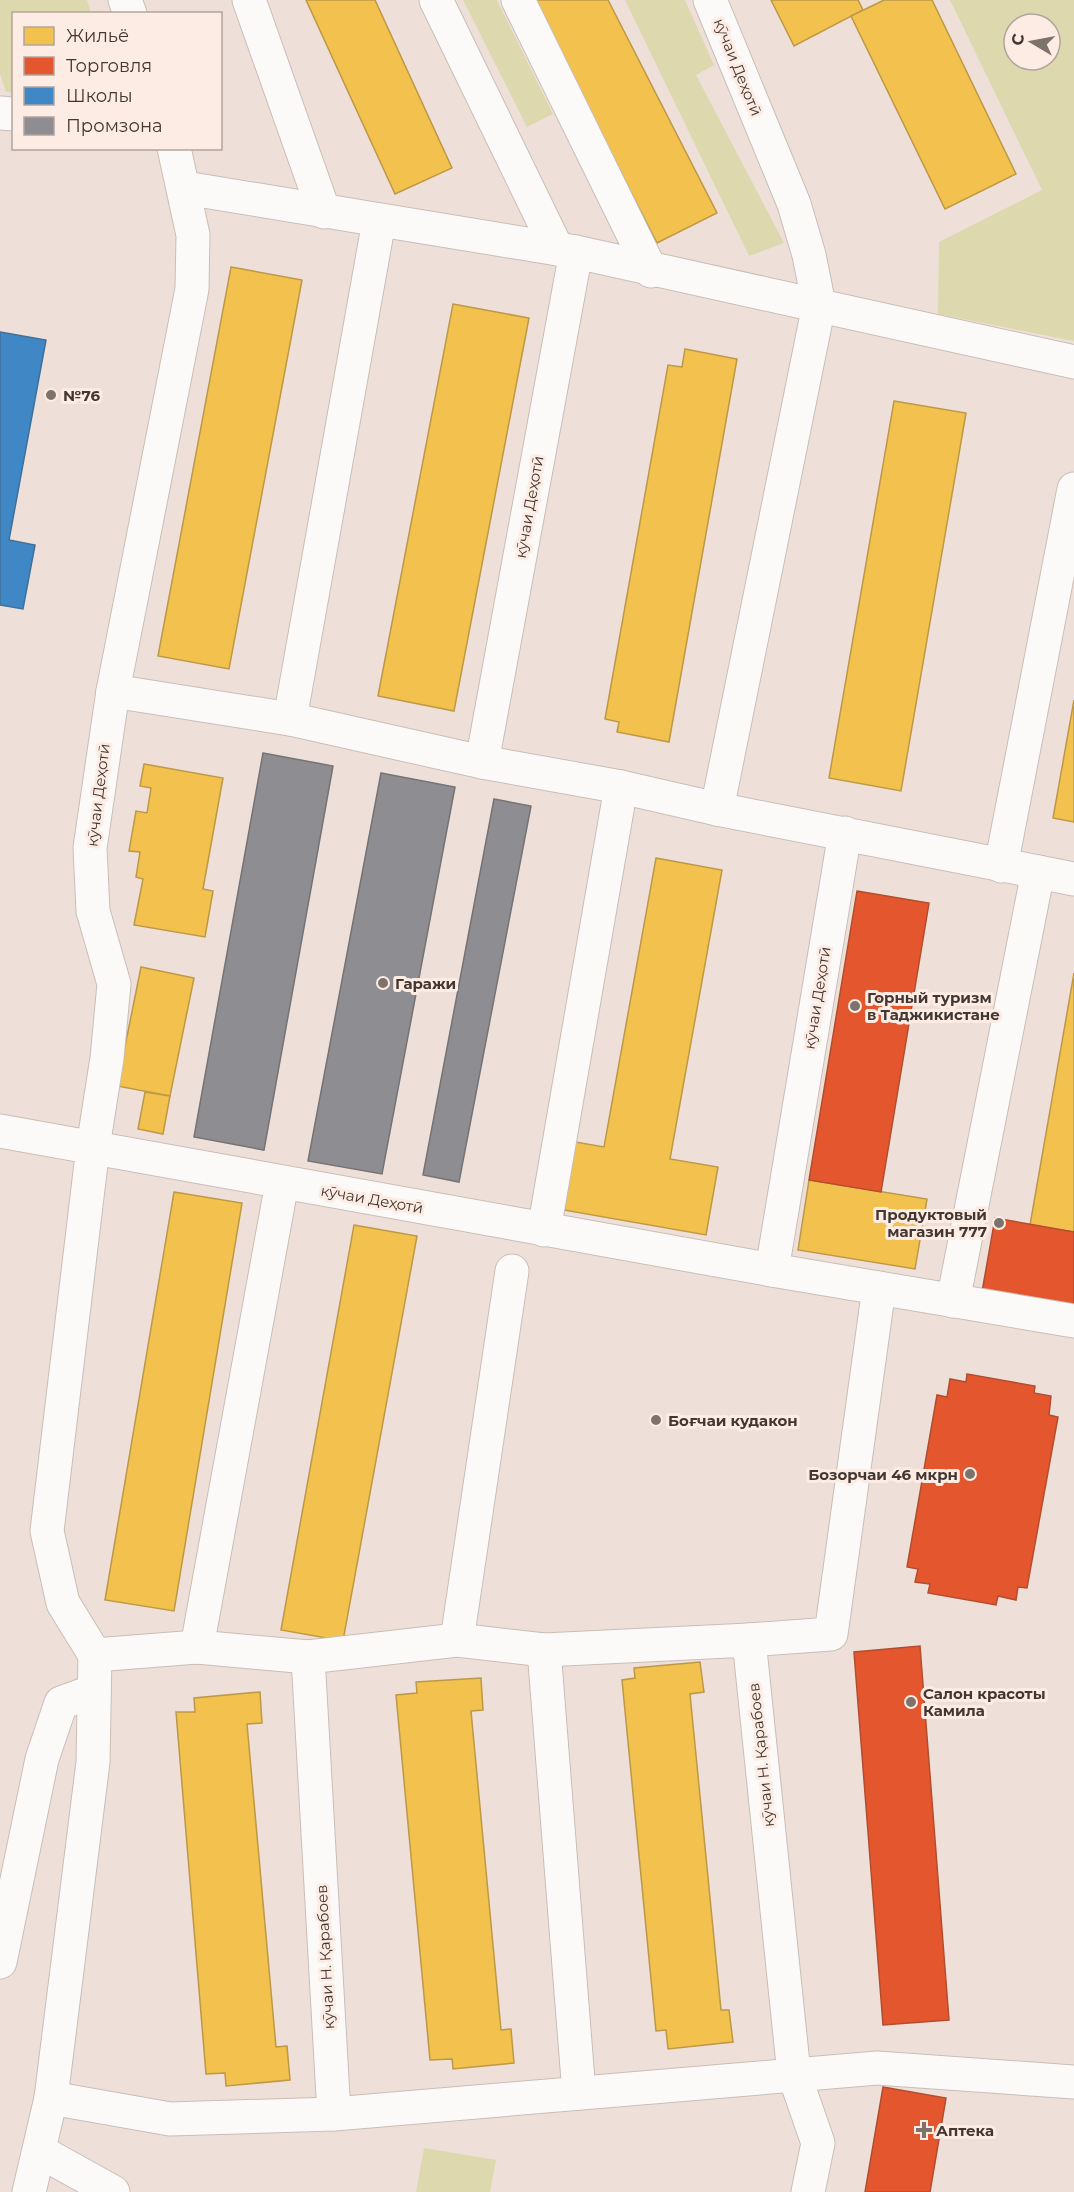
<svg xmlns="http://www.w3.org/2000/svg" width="1074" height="2192" font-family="Montserrat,sans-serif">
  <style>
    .green { fill: #ddd8ae; fill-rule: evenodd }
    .homes { fill: #f2c14e; stroke: #bd9846; stroke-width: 1.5 }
    .shops { fill: #e4572e; stroke: #b34d2f; stroke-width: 1.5 }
    .schools { fill: #3f88c5; stroke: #407099; stroke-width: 1.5 }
    .industry { fill: #8d8d92; stroke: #767375; stroke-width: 1.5 }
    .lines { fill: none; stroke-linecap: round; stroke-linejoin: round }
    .minor-casing { stroke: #c9beb7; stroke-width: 35 }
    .minor { stroke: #fcfaf9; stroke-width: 33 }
    .poi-dot { fill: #7e726c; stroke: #fdece4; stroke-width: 2 }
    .labels { text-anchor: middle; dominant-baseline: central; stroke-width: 6; stroke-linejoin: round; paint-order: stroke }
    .street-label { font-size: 15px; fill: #423732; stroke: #fdece4 }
    .poi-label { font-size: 15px; font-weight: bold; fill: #423732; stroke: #fdece4; text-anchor: start }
  </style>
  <rect width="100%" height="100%" fill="#eee0d8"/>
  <g class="green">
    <polygon points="0,0 87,0 91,13 14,14 13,92 6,92 0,74"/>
    <polygon points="463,0 497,0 553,114 527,127"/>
    <polygon points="625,0 685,0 714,65 696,75 784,243 749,256"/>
    <path d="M950 0H1074V341L938 314 939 242 1042 190ZM1014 24H1050V60H1014Z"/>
    <polygon points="424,2148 496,2160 490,2192 416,2192"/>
  </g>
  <g class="homes">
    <polygon points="306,0 375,0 452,168 395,194"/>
    <polygon points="533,0 608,0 717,213 657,243"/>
    <polygon points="771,0 858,0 863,10 794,46"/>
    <polygon points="884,0 932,0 1016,174 945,209 851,16"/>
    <polygon points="231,267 302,280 229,669 158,656"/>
    <polygon points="453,304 529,318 454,711 378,696"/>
    <polygon points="685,349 737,359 669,742 617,732 619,722 605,719 668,365 682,367"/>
    <polygon points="894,401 966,413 901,791 829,778"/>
    <polygon points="1074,700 1074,822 1053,818"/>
    <polygon points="144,764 223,778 203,889 213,891 205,937 134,925 143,879 136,877 140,852 129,851 136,811 147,813 151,788 140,786"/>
    <polygon points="656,858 722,870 670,1159 718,1167 706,1235 558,1209 570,1141 604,1147"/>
    <polygon points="141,967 194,978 170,1096 117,1086"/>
    <polygon points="1074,973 1074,1232 1030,1225"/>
    <polygon points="145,1092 170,1096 163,1134 138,1129"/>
    <polygon points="809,1180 927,1199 915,1269 798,1250"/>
    <polygon points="174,1192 242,1203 174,1611 105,1600"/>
    <polygon points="354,1225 417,1236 343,1641 281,1630"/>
    <polygon points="700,1662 704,1692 690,1694 721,2010 729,2010 733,2042 668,2049 666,2030 656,2031 622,1680 635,1678 634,1668"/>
    <polygon points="481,1678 483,1710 471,1711 501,2030 511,2029 514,2063 453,2069 452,2059 430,2060 396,1695 417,1693 416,1682"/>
    <polygon points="260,1692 262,1723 247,1724 276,2047 287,2046 290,2080 226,2086 225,2073 206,2074 176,1712 195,1712 194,1698"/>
  </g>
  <g class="shops">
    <polygon points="857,891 929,903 881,1192 809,1180"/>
    <polygon points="995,1218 1074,1232 1074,1308 982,1292"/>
    <polygon points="967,1374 1035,1386 1034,1393 1051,1396 1049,1415 1058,1417 1027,1588 1018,1587 1016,1600 998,1596 996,1605 928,1593 930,1584 915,1582 918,1569 907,1567 937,1395 947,1397 950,1379 966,1382"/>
    <polygon points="920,1646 949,2020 883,2025 854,1652"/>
    <polygon points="883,2087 946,2098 930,2192 865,2192"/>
  </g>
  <polygon class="schools" points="0,332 46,340 9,540 35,545 23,609 0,605"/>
  <g class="industry">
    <polygon points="263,753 333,766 264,1150 194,1137"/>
    <polygon points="381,773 455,787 382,1174 308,1161"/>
    <polygon points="494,799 531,806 459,1182 423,1175"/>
  </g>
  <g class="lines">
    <defs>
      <g id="minor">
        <polyline points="125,0 130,14"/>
        <polyline points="249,0 324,212"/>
        <polyline points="436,0 557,249"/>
        <polyline points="518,0 651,271"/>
        <polyline points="710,0 794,204 809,255 819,305 717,809"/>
        <polyline points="0,113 14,114"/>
        <polyline points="185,188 576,252 1074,362"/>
        <polyline points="113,691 290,719 482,762 621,787 717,809 1074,879"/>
        <polyline points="290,719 379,221"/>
        <polyline points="482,762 576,252"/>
        <polyline points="1001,866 1074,489"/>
        <polyline points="0,1131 772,1270 1074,1321"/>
        <polyline points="544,1230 621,787"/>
        <polyline points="772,1270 845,833"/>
        <polyline points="953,1301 1038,872"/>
        <polyline points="457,1640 512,1271"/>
        <polyline points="749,1640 831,1634 879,1288"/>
        <polyline points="197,1647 282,1183"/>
        <polyline points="544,1650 579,2093"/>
        <polyline points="95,1655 63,1603 47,1531 93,1147 107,1058 114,984 93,911 90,848 113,691 192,289 193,235 174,148"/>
        <polyline points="308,1657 334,2114"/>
        <polyline points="0,1962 42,1759 61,1703 94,1691"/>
        <polyline points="51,2098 170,2119 334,2114 877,2068 1074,2082"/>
        <polyline points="39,2151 113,2192"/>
        <polyline points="29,2192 51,2098 93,1762 95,1655 197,1647 308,1657 457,1640 544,1650 749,1640 794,2074 818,2143 808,2192"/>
      </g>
    </defs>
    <use href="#minor" class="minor-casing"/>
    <use href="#minor" class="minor"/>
  </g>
  <g class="poi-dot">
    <circle cx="51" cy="395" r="6"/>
    <circle cx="383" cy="983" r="6"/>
    <circle cx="855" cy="1006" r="6"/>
    <circle cx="999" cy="1223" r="6"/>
    <circle cx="656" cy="1420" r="6"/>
    <circle cx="970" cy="1474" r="6"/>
    <circle cx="911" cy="1702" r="6"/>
    <path d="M921 2121h6v6h6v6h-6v6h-6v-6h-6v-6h6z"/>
  </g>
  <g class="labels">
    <g class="street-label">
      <text transform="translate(738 67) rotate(68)">кӯчаи Деҳотӣ</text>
      <text transform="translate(529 507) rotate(-80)">кӯчаи Деҳотӣ</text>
      <text transform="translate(98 795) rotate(-83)">кӯчаи Деҳотӣ</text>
      <text transform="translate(817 998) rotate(-81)">кӯчаи Деҳотӣ</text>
      <text transform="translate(372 1199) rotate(10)">кӯчаи Деҳотӣ</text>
      <text transform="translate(761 1755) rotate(-96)">кӯчаи Н. Қарабоев</text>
      <text transform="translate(325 1957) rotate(-93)">кӯчаи Н. Қарабоев</text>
    </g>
    <g class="poi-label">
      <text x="63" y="395">№76</text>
      <text x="395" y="983">Гаражи</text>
      <text x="867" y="997">Горный туризм<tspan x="867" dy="17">в Таджикистане</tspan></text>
      <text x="987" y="1214" text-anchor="end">Продуктовый<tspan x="987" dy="17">магазин 777</tspan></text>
      <text x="668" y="1420">Боғчаи кудакон</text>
      <text x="958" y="1474" text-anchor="end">Бозорчаи 46 мкрн</text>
      <text x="923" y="1693">Салон красоты<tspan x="923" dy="17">Камила</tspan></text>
      <text x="936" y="2130">Аптека</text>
    </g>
  </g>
  <rect x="12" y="12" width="210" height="138" fill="#fdece4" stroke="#b2a49d" stroke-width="1.5"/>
  <rect x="24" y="27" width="30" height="18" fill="#f2c14e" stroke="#b2a49d" stroke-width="1.5"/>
  <text x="66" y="42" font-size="18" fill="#423732">Жильё</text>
  <rect x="24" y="57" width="30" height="18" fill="#e4572e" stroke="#b2a49d" stroke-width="1.5"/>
  <text x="66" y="72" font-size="18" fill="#423732">Торговля</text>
  <rect x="24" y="87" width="30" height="18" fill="#3f88c5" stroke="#b2a49d" stroke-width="1.5"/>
  <text x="66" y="102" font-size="18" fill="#423732">Школы</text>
  <rect x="24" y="117" width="30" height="18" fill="#8d8d92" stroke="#b2a49d" stroke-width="1.5"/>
  <text x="66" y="132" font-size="18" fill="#423732">Промзона</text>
  <g transform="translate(1032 42) rotate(280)"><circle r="28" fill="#fdece4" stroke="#b2a49d" stroke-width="1.5"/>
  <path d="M0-4.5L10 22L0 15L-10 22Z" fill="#7e726c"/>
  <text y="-9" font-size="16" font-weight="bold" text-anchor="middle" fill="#423732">С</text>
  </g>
</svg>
